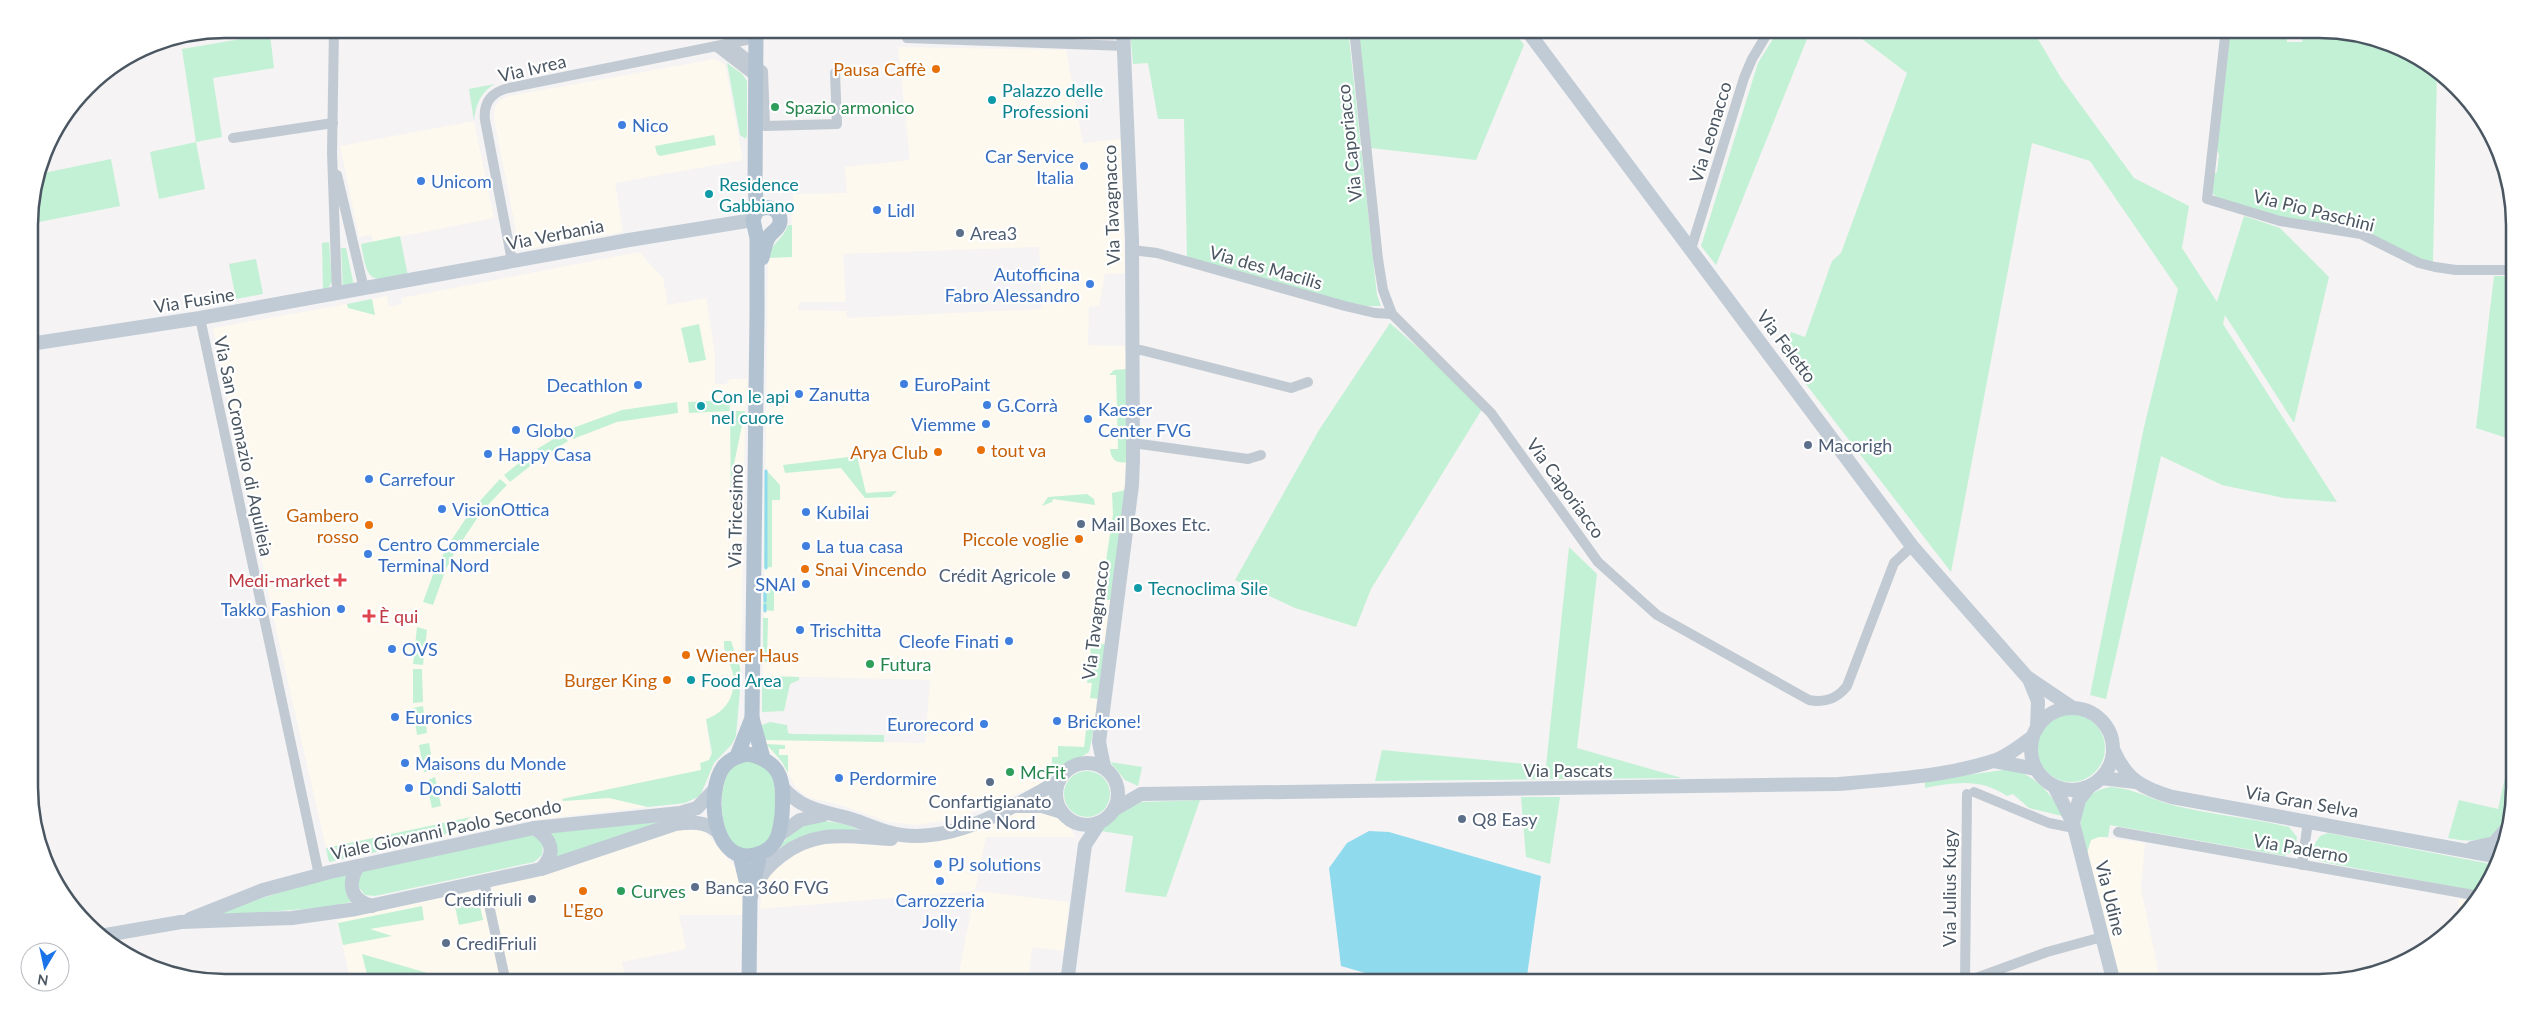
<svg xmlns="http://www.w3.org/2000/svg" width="2543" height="1012" font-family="Lato,sans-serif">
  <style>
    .commercial { fill: #fdf9ef; fill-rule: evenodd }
    .green { fill: #c3f1d5 }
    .water { fill: #90daee }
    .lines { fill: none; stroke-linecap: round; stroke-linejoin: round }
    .stream { stroke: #90daee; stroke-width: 3 }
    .street { stroke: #c1cad2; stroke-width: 10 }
    .secondary { stroke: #c1cbd6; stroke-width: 14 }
    .primary { stroke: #b3c2d1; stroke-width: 15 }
    .food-dot { fill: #e8710a; stroke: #fff; stroke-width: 2 }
    .culture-dot { fill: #0f9aa8; stroke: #fff; stroke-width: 2 }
    .leisure-dot { fill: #2e9e5b; stroke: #fff; stroke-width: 2 }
    .shop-dot { fill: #3f7fe0; stroke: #fff; stroke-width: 2 }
    .service-dot { fill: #5c6f8a; stroke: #fff; stroke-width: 2 }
    .health-dot { fill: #e0444e; stroke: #fff; stroke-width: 2 }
    .labels { text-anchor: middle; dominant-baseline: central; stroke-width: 4.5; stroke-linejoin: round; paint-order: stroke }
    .street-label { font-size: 18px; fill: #4a5661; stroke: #fff }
    .food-label { font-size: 18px; fill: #c56008; stroke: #fff; text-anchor: end }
    .culture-label { font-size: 18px; fill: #0d838f; stroke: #fff; text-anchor: start }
    .leisure-label { font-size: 18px; fill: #27864d; stroke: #fff; text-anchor: start }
    .shop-label { font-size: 18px; fill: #366cbe; stroke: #fff; text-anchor: start }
    .service-label { font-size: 18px; fill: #4e5e75; stroke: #fff; text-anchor: start }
    .health-label { font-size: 18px; fill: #be3a42; stroke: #fff; text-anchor: end }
    .rim { fill: none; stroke: #4a5661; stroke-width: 2.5 }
  </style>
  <rect width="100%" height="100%" fill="#f5f3f3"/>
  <g class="commercial">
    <path d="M898 47 1066 50 1083 143 1121 139 1125 273 1105 274 1099 306 1089 307 1088 345 1126 346 1128 474 1097 714 1087 747 1058 746V757H1052L1050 776 1041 784 956 819 915 825 888 822 844 806 807 797 796 788 782 762 770 751 764 740 925 743 930 680 763 676 768 258 792 225 793 194 847 193 845 167 910 160ZM1039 247 1042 309 847 318 846 311 798 310 799 302H846L843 254Z"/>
    <polygon points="715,59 725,65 743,160 615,183 623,232 530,249 523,249 519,246 494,119 495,107 500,100 509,96"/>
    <polygon points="474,121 494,218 373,242 371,235 359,237 340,146"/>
    <polygon points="639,252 663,278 668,305 706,298 715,353 715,384 726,384 730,379 748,379 745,411 741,678 740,667 731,641 724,656 732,669 734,679 731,699 720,713 706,720 711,757 701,770 562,799 563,801 609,798 648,807 531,820 438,839 469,818 326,848 280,647 213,328 347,304 349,308 375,315 372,299 387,296 389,307 402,304 401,298"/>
    <polygon points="1037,809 1057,817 1071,829 1075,837 986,837 975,891 1069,902 1064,951 1032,947 1028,983 957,983 975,891 760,909 762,887 770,870 811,842 922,843 942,840 1014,813"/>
    <polygon points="681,827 704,830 735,867 743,897 743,915 679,915 686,949 622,962 626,983 511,983 491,890 493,887"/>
    <polygon points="2099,837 2145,843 2141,889 2161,983 2120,983 2087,853 2091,840"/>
    <polygon points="475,890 481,892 484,898 501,983 351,983 337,920"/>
    <polygon points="2458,899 2476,902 2460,920"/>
  </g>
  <g class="green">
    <polygon points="897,29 957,29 957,34 897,31"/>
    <polygon points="1130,29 1348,29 1377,295 1381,306 1366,306 1329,298 1187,257 1184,119 1158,119 1148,63 1133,64"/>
    <polygon points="1358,29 1512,29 1524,45 1476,160 1371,148"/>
    <polygon points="1779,29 1811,29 1716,265 1701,246 1758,63"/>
    <polygon points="1849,29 2032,29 2061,78 2134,178 2189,206 2182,248 2217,302 2244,216 2280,228 2329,277 2294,423 2225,315 2223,324 2337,502 2284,498 2222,485 2161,456 2106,699 2090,695 2144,427 2178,289 2090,161 2032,143 1951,572 1785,357 1791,332 1805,337 1832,261 1841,253 1907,73"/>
    <polygon points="2084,29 2268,29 2287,35 2287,42 2302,42 2305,29 2318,29 2381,39 2437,69 2433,263 2419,260 2371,235 2281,218 2219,199 2213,194 2212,175 2217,172 2219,155 2216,147 2225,34"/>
    <polygon points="270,34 274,68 213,78 222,137 196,142 205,189 159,199 150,152 196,142 182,49"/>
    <polygon points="727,63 742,74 747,81 747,134 746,139 740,135"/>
    <path d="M495 84C480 92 476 105 474 121L469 89Z"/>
    <polygon points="714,135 716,145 660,156 657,154 655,146"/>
    <polygon points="111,159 120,206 29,224 29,212 39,174"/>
    <path d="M788 225H792V257L768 258C771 243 784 239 788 225Z"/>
    <path d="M400 236 408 276C369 282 368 283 361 244Z"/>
    <polygon points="329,242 332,281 329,287 323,291 322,243"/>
    <polygon points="341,248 346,248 354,286 343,289"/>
    <polygon points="256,259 263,294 236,299 229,264"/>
    <polygon points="2494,276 2513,276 2513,440 2476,428"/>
    <polygon points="372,299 375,315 348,308 347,304"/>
    <polygon points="1390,323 1484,406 1371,589 1356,627 1295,608 1235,580 1319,430"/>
    <polygon points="699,324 706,360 689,363 681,328"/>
    <path d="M1127 369 1128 462C1117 464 1111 460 1110 449H1118L1116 375H1109L1114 370Z"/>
    <polygon points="729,400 730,411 745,411 734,464 731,508 730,411 689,413 688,402"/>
    <polygon points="677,402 678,413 617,422 573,439 570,429 622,410"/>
    <polygon points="562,434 568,441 543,457 537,449"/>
    <polygon points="534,451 539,459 510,482 504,475"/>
    <polygon points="857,456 866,493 897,491 891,497 865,498 841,468 785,473 783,465"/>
    <polygon points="765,469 780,485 780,500 772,500 772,567 764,568"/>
    <polygon points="500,479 507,485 484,509 478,503"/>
    <polygon points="1126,490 1111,600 1100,600 1113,514 1112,493"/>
    <polygon points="1087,494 1094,499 1095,505 1053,499 1052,502 1042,506 1048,497"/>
    <polygon points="471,511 478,517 456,550 448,545"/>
    <polygon points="1569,547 1597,574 1577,748 1682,778 1375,781 1382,750 1546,766"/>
    <polygon points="446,549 454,554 446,569 433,605 423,602 434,572"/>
    <polygon points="764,582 774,582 774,611 763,610"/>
    <polygon points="763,618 768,618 767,662 763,662"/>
    <polygon points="417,627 427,630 423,665 413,664"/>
    <polygon points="1092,638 1101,639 1101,644 1106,644 1099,699 1090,698 1092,683 1087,683"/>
    <path d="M724 641H731L740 667 741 678 736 736 732 744 714 763 700 796 685 803 648 807 609 798 563 801 562 799 701 770 700 763 709 760 712 753 706 719C727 712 738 693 732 670 728 656 724 659 724 641Z"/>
    <polygon points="413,669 422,669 423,702 413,703"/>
    <polygon points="762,676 799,677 799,680 790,684 784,711 762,712"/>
    <polygon points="423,706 427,733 417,735 413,708"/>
    <circle cx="2071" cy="748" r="34"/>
    <polygon points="1088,717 1096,718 1089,752 1046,780 1052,771 1052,757 1058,757 1058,746 1084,747 1087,722 1081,721"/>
    <polygon points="770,722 787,725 788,733 792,734 884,735 884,742 764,740 762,725"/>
    <polygon points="429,743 434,770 424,772 419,745"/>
    <polygon points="766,744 785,745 785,749 779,749 779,755 788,755 788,773 782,762"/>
    <path d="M751 761 771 771C775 786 780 819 773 834 770 839 763 844 759 848 754 848 745 850 740 849 719 841 717 784 730 770 735 763 743 762 751 761Z"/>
    <polygon points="1110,762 1142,767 1138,786 1125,780"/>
    <path d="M2010 769C2034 774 2053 794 2062 816L2029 808 2013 794 2007 796C1982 778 1954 782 1925 788V781Z"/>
    <path d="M2507 769C2515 781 2514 788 2512 802 2506 839 2482 845 2448 838L2459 800 2498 809Z"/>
    <circle cx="1087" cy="794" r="23"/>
    <polygon points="435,777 441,806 432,808 426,781"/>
    <path d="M2111 787C2134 788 2154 801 2176 806 2213 815 2252 818 2289 827L2297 837 2295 849 2285 856 2280 855 2110 825 2108 837H2099L2091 840 2087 853C2079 822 2071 794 2111 787Z"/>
    <polygon points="1521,797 1560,797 1550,864 1526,857"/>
    <polygon points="1200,800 1166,897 1125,892 1133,836 1101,831 1122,811 1142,802"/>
    <polygon points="471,817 438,839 329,862 326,848"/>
    <polygon points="819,820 844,824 863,831 782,848 780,846 796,828"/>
    <polygon points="658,822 657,824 554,858 549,831"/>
    <polygon points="2328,833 2496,865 2482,892 2328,863 2317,860 2313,847 2320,836"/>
    <polygon points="530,835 538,838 543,845 542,855 534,862 375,896 365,895 358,886 360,873 364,870"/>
    <polygon points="349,873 355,901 328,907 215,916 216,912 324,879"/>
    <polygon points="478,897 483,920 459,925 454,902"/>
    <polygon points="422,906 424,920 370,929 392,936 343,945 338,923"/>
    <polygon points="362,954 431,974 384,983 369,983"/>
  </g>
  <polygon class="water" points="1369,831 1389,832 1541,876 1526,983 1400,983 1341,966 1329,868 1347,843"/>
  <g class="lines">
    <g class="stream">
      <polyline points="766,568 766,471"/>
      <polyline points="765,601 765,582"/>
      <polyline points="765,611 765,605"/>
    </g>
    <g class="street">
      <polyline points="334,29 332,152 337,294"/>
      <path d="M1354 29 1378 259 1383 290 1392 314 1491 413 1598 562 1657 615 1809 700C1825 703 1837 699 1847 686L1894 563 1912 546"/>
      <polyline points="2225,37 2207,199 2280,221 2361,234 2419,263 2435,267 2456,270 2513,270"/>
      <polyline points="907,38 1125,46"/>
      <polyline points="729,44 763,71 765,126 837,124 835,73"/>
      <polyline points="717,47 752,74 756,80"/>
      <polyline points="233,138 333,123"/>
      <polyline points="337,175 364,289"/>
      <polyline points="1691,249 1744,78 1752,59 1770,29"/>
      <polyline points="1132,250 1157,253 1345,306 1375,313 1392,314"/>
      <path d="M512 261 485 120C483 102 492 92 508 88L746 40 752 36 753 29"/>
      <polyline points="200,318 319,875"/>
      <polyline points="1132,350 1141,350 1291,388 1308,382"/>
      <polyline points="1133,443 1248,459 1261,455"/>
      <polyline points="1974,792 2049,823 2074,828"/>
      <polyline points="1967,794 1965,982 2047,952 2102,937"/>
      <polyline points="2118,832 2479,896"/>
      <polyline points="2302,865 2308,821"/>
      <polyline points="484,882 506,983"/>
    </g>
    <g class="secondary">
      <polyline points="1526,29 1912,546 2027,677 2073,708"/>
      <polyline points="30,344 200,318 629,240 753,220"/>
      <polyline points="2029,679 2038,701 2037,728"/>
      <circle cx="2072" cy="749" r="41"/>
      <path d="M2114 751C2127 780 2142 788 2172 797L2500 857"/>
      <polyline points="1994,761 2036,769"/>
      <circle cx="1087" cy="794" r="31"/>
      <polyline points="1104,767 1099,742 1132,485 1133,460 1132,239 1123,29"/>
      <polyline points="2101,778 2136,782"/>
      <polyline points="2054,786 2073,823 2114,983"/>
      <path d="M783 788C804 811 823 811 851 819 868 824 884 833 902 835 957 842 1013 807 1059 781"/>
      <polyline points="1018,806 1042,806 1062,812"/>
      <path d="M1115 809 1141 794 1838 784C1887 780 1947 776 1993 761 2008 756 2020 746 2032 737"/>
      <polyline points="2073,823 2079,800 2089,787"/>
      <path d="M534 828C552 839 557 853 541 869"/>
      <polyline points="779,835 800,820 823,815"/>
      <polyline points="2472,848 2494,843 2508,827"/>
      <path d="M358 866C347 884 350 900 372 906"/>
      <path d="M755 888C760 874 769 865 781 856 817 828 849 837 891 839"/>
      <polyline points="190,919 263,890 330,872 534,828 680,813 697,808 716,788"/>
      <path d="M100 936 181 922 292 918 356 909 541 869 675 824C690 822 705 821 717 831"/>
      <polyline points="1067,983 1085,845 1100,822"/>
    </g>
    <g class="primary">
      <polyline points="756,29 755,188 757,209 753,220 757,238 757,315 752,718 763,758"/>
      <path d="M757 211C766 204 781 208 780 222 779 229 774 230 770 235 765 241 764 251 762 258"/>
      <path d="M748 754C784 762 784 783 782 815 780 832 778 846 761 853 713 872 704 792 724 766 731 758 739 756 748 754Z"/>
      <polyline points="737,756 752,718"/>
      <polyline points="740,855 749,893"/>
      <polyline points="749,983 750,899 760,854"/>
    </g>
  </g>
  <g class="food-dot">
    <circle cx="936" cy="69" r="5"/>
    <circle cx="981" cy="450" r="5"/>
    <circle cx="938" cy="452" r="5"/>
    <circle cx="369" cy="525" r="5"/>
    <circle cx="1079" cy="539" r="5"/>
    <circle cx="805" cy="569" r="5"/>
    <circle cx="686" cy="655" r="5"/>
    <circle cx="667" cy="680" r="5"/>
    <circle cx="583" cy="891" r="5"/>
  </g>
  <g class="culture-dot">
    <circle cx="992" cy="100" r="5"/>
    <circle cx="709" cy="194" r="5"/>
    <circle cx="701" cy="406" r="5"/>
    <circle cx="1138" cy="588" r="5"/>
    <circle cx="691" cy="680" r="5"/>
  </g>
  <g class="leisure-dot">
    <circle cx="775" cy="107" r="5"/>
    <circle cx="870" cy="664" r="5"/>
    <circle cx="1010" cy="772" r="5"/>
    <circle cx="621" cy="891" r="5"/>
  </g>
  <g class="shop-dot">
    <circle cx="622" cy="125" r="5"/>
    <circle cx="1084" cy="166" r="5"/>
    <circle cx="421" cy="181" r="5"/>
    <circle cx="877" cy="210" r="5"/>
    <circle cx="1090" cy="284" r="5"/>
    <circle cx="904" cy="384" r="5"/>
    <circle cx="638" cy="385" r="5"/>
    <circle cx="799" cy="394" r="5"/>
    <circle cx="987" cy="405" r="5"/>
    <circle cx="1088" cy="419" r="5"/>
    <circle cx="986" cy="424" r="5"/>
    <circle cx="516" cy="430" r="5"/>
    <circle cx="488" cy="454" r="5"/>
    <circle cx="369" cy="479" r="5"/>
    <circle cx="442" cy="509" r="5"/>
    <circle cx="806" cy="512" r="5"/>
    <circle cx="806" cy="546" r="5"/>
    <circle cx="368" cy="554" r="5"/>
    <circle cx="806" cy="584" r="5"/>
    <circle cx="341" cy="609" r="5"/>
    <circle cx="800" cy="630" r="5"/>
    <circle cx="1009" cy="641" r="5"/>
    <circle cx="392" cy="649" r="5"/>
    <circle cx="395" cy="717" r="5"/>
    <circle cx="1057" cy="721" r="5"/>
    <circle cx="984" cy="724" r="5"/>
    <circle cx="405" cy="763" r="5"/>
    <circle cx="839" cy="778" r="5"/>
    <circle cx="409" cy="788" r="5"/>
    <circle cx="938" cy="864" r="5"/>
    <circle cx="940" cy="881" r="5"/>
  </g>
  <g class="service-dot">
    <circle cx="960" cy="233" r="5"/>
    <circle cx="1808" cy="445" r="5"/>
    <circle cx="1081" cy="524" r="5"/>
    <circle cx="1066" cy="575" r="5"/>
    <circle cx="990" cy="782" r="5"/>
    <circle cx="1462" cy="819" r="5"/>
    <circle cx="695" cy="887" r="5"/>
    <circle cx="532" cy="899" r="5"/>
    <circle cx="446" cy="943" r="5"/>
  </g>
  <g class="health-dot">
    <path d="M337.5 572.5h5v5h5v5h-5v5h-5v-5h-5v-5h5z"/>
    <path d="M366.5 608.5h5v5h5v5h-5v5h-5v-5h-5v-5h5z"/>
  </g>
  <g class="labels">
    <g class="street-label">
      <text transform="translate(532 68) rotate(-13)">Via Ivrea</text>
      <text transform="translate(1710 132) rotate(-73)">Via Leonacco</text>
      <text transform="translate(1349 143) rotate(-96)">Via Caporiacco</text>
      <text transform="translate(1111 205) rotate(-92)">Via Tavagnacco</text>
      <text transform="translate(2314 210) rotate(14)">Via Pio Paschini</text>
      <text transform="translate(555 234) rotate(-11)">Via Verbania</text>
      <text transform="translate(1266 267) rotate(16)">Via des Macilis</text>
      <text transform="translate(194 300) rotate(-9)">Via Fusine</text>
      <text transform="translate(1787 346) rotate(53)">Via Feletto</text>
      <text transform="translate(244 446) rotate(78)">Via San Cromazio di Aquileia</text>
      <text transform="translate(1566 488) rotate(54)">Via Caporiacco</text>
      <text transform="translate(735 516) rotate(-89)">Via Tricesimo</text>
      <text transform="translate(1095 620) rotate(-83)">Via Tavagnacco</text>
      <text x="1568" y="770">Via Pascats</text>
      <text transform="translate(2302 801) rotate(10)">Via Gran Selva</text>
      <text transform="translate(446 829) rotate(-12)">Viale Giovanni Paolo Secondo</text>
      <text transform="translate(2301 848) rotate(10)">Via Paderno</text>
      <text transform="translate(1949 888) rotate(-90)">Via Julius Kugy</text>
      <text transform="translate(2111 898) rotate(76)">Via Udine</text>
    </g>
    <g class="food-label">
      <text x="926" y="69">Pausa Caffè</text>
      <text x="991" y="450" text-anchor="start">tout va</text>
      <text x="928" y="452">Arya Club</text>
      <text x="359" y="515">Gambero<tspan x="359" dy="21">rosso</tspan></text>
      <text x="1069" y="539">Piccole voglie</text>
      <text x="815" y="569" text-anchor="start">Snai Vincendo</text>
      <text x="696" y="655" text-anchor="start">Wiener Haus</text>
      <text x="657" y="680">Burger King</text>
      <text x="583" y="910" text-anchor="middle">L'Ego</text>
    </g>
    <g class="culture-label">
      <text x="1002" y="90">Palazzo delle<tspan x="1002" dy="21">Professioni</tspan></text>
      <text x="719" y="184">Residence<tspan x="719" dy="21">Gabbiano</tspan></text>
      <text x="711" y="396">Con le api<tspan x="711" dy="21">nel cuore</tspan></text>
      <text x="1148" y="588">Tecnoclima Sile</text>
      <text x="701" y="680">Food Area</text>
    </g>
    <g class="leisure-label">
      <text x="785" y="107">Spazio armonico</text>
      <text x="880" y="664">Futura</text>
      <text x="1020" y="772">McFit</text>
      <text x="631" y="891">Curves</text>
    </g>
    <g class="shop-label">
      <text x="632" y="125">Nico</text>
      <text x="1074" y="156" text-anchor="end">Car Service<tspan x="1074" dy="21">Italia</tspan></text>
      <text x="431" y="181">Unicom</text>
      <text x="887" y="210">Lidl</text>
      <text x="1080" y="274" text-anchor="end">Autofficina<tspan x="1080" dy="21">Fabro Alessandro</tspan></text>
      <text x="914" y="384">EuroPaint</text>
      <text x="628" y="385" text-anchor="end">Decathlon</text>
      <text x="809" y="394">Zanutta</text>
      <text x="997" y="405">G.Corrà</text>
      <text x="1098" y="409">Kaeser<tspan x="1098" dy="21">Center FVG</tspan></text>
      <text x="976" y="424" text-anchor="end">Viemme</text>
      <text x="526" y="430">Globo</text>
      <text x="498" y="454">Happy Casa</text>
      <text x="379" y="479">Carrefour</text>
      <text x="452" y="509">VisionOttica</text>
      <text x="816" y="512">Kubilai</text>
      <text x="378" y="544">Centro Commerciale<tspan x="378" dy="21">Terminal Nord</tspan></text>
      <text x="816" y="546">La tua casa</text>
      <text x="796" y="584" text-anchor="end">SNAI</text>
      <text x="331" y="609" text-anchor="end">Takko Fashion</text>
      <text x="810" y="630">Trischitta</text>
      <text x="999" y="641" text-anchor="end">Cleofe Finati</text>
      <text x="402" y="649">OVS</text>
      <text x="405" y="717">Euronics</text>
      <text x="1067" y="721">Brickone!</text>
      <text x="974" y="724" text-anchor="end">Eurorecord</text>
      <text x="415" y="763">Maisons du Monde</text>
      <text x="849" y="778">Perdormire</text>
      <text x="419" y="788">Dondi Salotti</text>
      <text x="948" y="864">PJ solutions</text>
      <text x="940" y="900" text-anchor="middle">Carrozzeria<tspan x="940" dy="21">Jolly</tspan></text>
    </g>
    <g class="service-label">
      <text x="970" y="233">Area3</text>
      <text x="1818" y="445">Macorigh</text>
      <text x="1091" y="524">Mail Boxes Etc.</text>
      <text x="1056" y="575" text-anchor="end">Crédit Agricole</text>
      <text x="990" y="801" text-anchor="middle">Confartigianato<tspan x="990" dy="21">Udine Nord</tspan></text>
      <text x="1472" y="819">Q8 Easy</text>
      <text x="705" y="887">Banca 360 FVG</text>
      <text x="522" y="899" text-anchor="end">Credifriuli</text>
      <text x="456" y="943">CrediFriuli</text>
    </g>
    <g class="health-label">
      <text x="330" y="580">Medi-market</text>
      <text x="379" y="616" text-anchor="start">È qui</text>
    </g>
  </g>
  <path d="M0 0H2543V1012H0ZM225 38H2319A187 187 0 0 1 2506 225V787A187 187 0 0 1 2319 974H225A187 187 0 0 1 38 787V225A187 187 0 0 1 225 38Z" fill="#fff" fill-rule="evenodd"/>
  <path class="rim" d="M225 38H2319A187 187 0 0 1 2506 225V787A187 187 0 0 1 2319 974H225A187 187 0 0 1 38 787V225A187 187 0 0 1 225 38Z"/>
  <g transform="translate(45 967) rotate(189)"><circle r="24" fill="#ffffff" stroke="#b7bbc0"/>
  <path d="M0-4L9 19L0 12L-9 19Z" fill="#1a73e8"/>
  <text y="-8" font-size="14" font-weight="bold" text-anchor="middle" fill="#4a5661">N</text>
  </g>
</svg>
